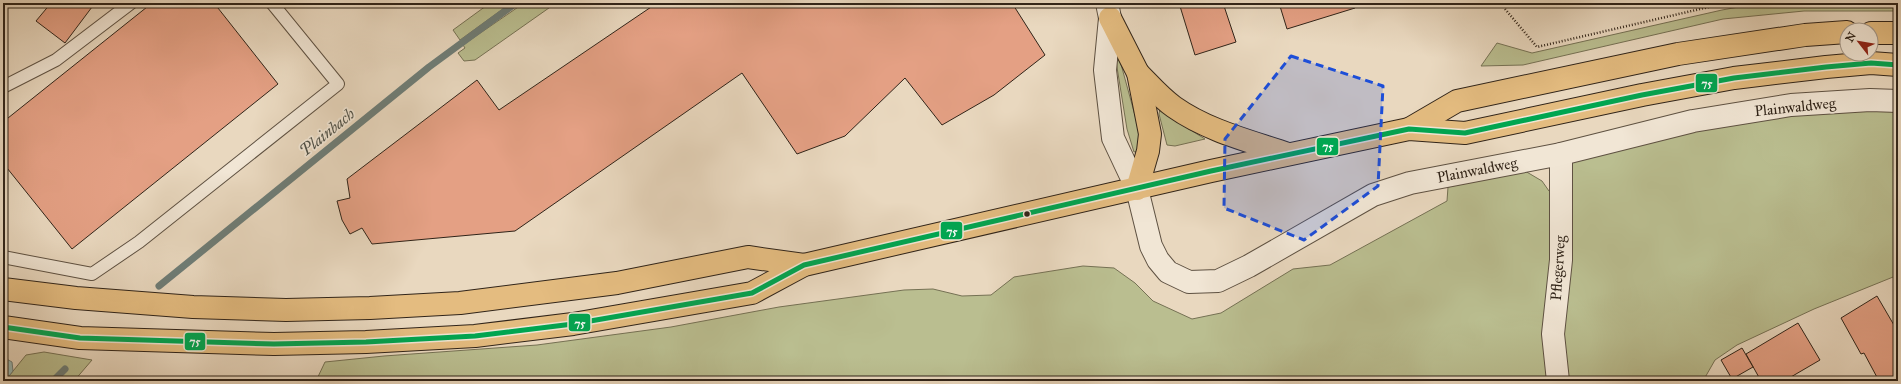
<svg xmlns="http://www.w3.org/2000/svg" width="1901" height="384" font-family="'IM FELL Great Primer',serif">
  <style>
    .green { fill: #babe90; stroke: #757154 }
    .water { fill: #98b9b6; stroke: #6e7d77 }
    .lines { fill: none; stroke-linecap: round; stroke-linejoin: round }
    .stream { stroke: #6e7d77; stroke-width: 7 }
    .building { fill: #e4a084; stroke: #302419 }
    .lane-casing { stroke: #5e5142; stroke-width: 14 }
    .street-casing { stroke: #5e5142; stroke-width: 24 }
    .primary-casing { stroke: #302419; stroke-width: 24 }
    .path { stroke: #302419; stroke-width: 2.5; stroke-dasharray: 1 2; stroke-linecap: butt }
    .lane { stroke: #f1e6d5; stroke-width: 12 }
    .street { stroke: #f1e6d5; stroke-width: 22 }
    .primary { stroke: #e4bc80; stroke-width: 22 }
    .bus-1-casing { stroke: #f1e6d5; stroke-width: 8 }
    .bus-1 { stroke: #00a651; stroke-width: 5 }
    .marked { fill: #1d4ed8; fill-opacity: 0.2; stroke: #1d4ed8; stroke-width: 3; stroke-dasharray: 8 5; stroke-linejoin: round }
    .bus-dot { fill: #302419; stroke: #f1e6d5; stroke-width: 1.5 }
    .labels { text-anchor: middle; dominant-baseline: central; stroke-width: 3.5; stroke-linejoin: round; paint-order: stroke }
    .street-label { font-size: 15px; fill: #302419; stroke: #f1e6d5 }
    .water-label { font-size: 16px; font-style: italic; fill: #4f5148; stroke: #f1e6d5 }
    .line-badge { stroke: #f1e6d5; stroke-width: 1.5 }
    .badge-label { font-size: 11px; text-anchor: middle; font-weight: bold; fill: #fff }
  </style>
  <rect width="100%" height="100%" fill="#e9d8bf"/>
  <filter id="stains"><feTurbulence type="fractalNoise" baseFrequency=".005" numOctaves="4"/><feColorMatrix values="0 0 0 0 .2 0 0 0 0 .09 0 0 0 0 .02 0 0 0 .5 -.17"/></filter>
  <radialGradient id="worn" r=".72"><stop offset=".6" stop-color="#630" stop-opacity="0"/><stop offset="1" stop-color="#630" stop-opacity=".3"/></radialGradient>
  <g class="green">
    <polygon points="490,3 511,3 460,40 453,30"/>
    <polygon points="524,3 556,3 475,60 464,61 458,53 465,48 463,45"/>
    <polygon points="1761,3 1898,3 1898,11 1804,11 1723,19 1523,65 1481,66 1497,43 1532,53 1722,10"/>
    <polygon points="1119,57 1139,130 1138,151 1134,152 1127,129 1116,61 1116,58"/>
    <polygon points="1898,98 1898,275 1814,309 1737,345 1715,360 1703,381 316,381 325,362 384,356 537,345 671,327 779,307 904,290 933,289 962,296 991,295 1014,277 1083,266 1114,268 1135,283 1153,301 1192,319 1221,313 1293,269 1330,265 1447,201 1448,187 1525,171 1542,181 1549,191 1578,153 1684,127"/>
    <polygon points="1160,109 1173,119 1205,139 1175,146 1167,145 1159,114"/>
    <polygon points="44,352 92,360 74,381 5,381 26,355"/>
  </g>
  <polygon class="water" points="3,357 12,362 13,371 5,381 3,381"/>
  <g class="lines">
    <g class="stream">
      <polyline points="159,286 429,67 516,3"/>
      <polyline points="53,381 65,369"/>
    </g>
  </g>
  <g class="building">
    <polygon points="51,3 95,3 65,43 36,21"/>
    <polygon points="152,3 214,3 278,84 72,249 3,163 3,122"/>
    <polygon points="657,3 1012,3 1045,55 994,95 942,125 905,78 845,136 797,154 742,73 515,231 372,244 362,228 350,234 342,220 337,201 350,198 347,179 477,80 499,110"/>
    <polygon points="1179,3 1223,3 1236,42 1195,55"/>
    <polygon points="1279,3 1355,3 1355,8 1287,29"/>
    <polygon points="1877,296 1898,332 1898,381 1879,381 1864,353 1861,354 1841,318"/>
    <polygon points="1798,323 1820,360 1784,381 1761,381 1746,354"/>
    <polygon points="1742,348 1753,367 1732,379 1721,360"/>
  </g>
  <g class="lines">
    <defs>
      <g id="lane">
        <polyline points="3,87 56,60 131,3"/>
        <polyline points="3,257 92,274 139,242 338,84 272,3"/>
      </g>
      <g id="street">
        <polyline points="1107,3 1110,18 1105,70 1113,138 1137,189 1151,246 1158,260 1168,272 1189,282 1218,281 1249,266 1373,195 1410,183 1561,154 1693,121 1791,105 1870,100 1898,101"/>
        <polyline points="1558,381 1553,334 1561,260 1561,154"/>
      </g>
      <g id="primary">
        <polyline points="1110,18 1138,73 1150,134 1148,151 1137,189"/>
        <polyline points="1871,33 1898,33"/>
        <path d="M1138 73C1150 85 1161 98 1174 107 1208 131 1250 141 1288 154"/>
        <polyline points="1409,129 1457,101 1678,54 1805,35 1847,32"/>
        <polyline points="3,289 76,298 193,307 286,310 370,308 460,303 617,283 748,257 804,265"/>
        <polyline points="3,327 80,338 274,344 366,342 475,336 573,324 752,293 804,265 1211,171 1409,129 1465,133 1642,95 1734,78 1826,67 1871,63 1898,65"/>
      </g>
    </defs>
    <use href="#lane" class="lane-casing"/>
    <use href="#street" class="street-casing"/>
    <use href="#primary" class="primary-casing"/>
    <polyline class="path" points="1505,9 1537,47 1726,3"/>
    <use href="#lane" class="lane"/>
    <use href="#street" class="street"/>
    <use href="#primary" class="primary"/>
    <defs>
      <polyline id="bus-1" points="3,327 80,338 274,344 366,342 475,336 573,324 752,293 804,265 1211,171 1409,129 1465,133 1642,95 1734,78 1826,67 1871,63 1898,65"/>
    </defs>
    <use href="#bus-1" class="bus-1-casing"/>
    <use href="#bus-1" class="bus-1"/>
  </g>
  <path class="marked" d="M1291 56 1383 86 1378 186 1304 240 1224 208 1225 139Z"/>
  <circle class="bus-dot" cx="1027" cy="214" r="3.5"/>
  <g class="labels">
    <g class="street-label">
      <text transform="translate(1795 107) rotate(-6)">Plainwaldweg</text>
      <text transform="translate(1477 170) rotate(-11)">Plainwaldweg</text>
      <text transform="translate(1558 268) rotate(-86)">Pflegerweg</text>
    </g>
    <g class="water-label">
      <text transform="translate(327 132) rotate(-39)">Plainbach</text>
    </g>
  </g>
  <g class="line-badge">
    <rect x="1695" y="73" width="23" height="20" rx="4" fill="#00a651"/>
    <rect x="1316" y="137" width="23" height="19" rx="4" fill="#00a651"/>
    <rect x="940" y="221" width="23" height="19" rx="4" fill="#00a651"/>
    <rect x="568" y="313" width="23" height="19" rx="4" fill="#00a651"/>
    <rect x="184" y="332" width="22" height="19" rx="4" fill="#00a651"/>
  </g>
  <g class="badge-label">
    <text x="1707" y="87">75</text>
    <text x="1328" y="150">75</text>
    <text x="952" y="235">75</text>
    <text x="580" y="327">75</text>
    <text x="195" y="345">75</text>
  </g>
  <rect width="1901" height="384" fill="none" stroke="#e9d8bf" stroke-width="16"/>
  <rect x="4" y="4" width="1893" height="376" fill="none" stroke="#302419" stroke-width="2"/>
  <rect x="8" y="8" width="1885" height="368" fill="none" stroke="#302419"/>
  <g transform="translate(1859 42) rotate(301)"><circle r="19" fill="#f1e6d5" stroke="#a4988a"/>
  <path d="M0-3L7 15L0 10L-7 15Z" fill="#8f2418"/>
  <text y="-6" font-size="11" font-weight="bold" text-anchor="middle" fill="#302419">N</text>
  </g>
  <rect width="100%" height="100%" filter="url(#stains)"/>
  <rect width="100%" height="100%" fill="url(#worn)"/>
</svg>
